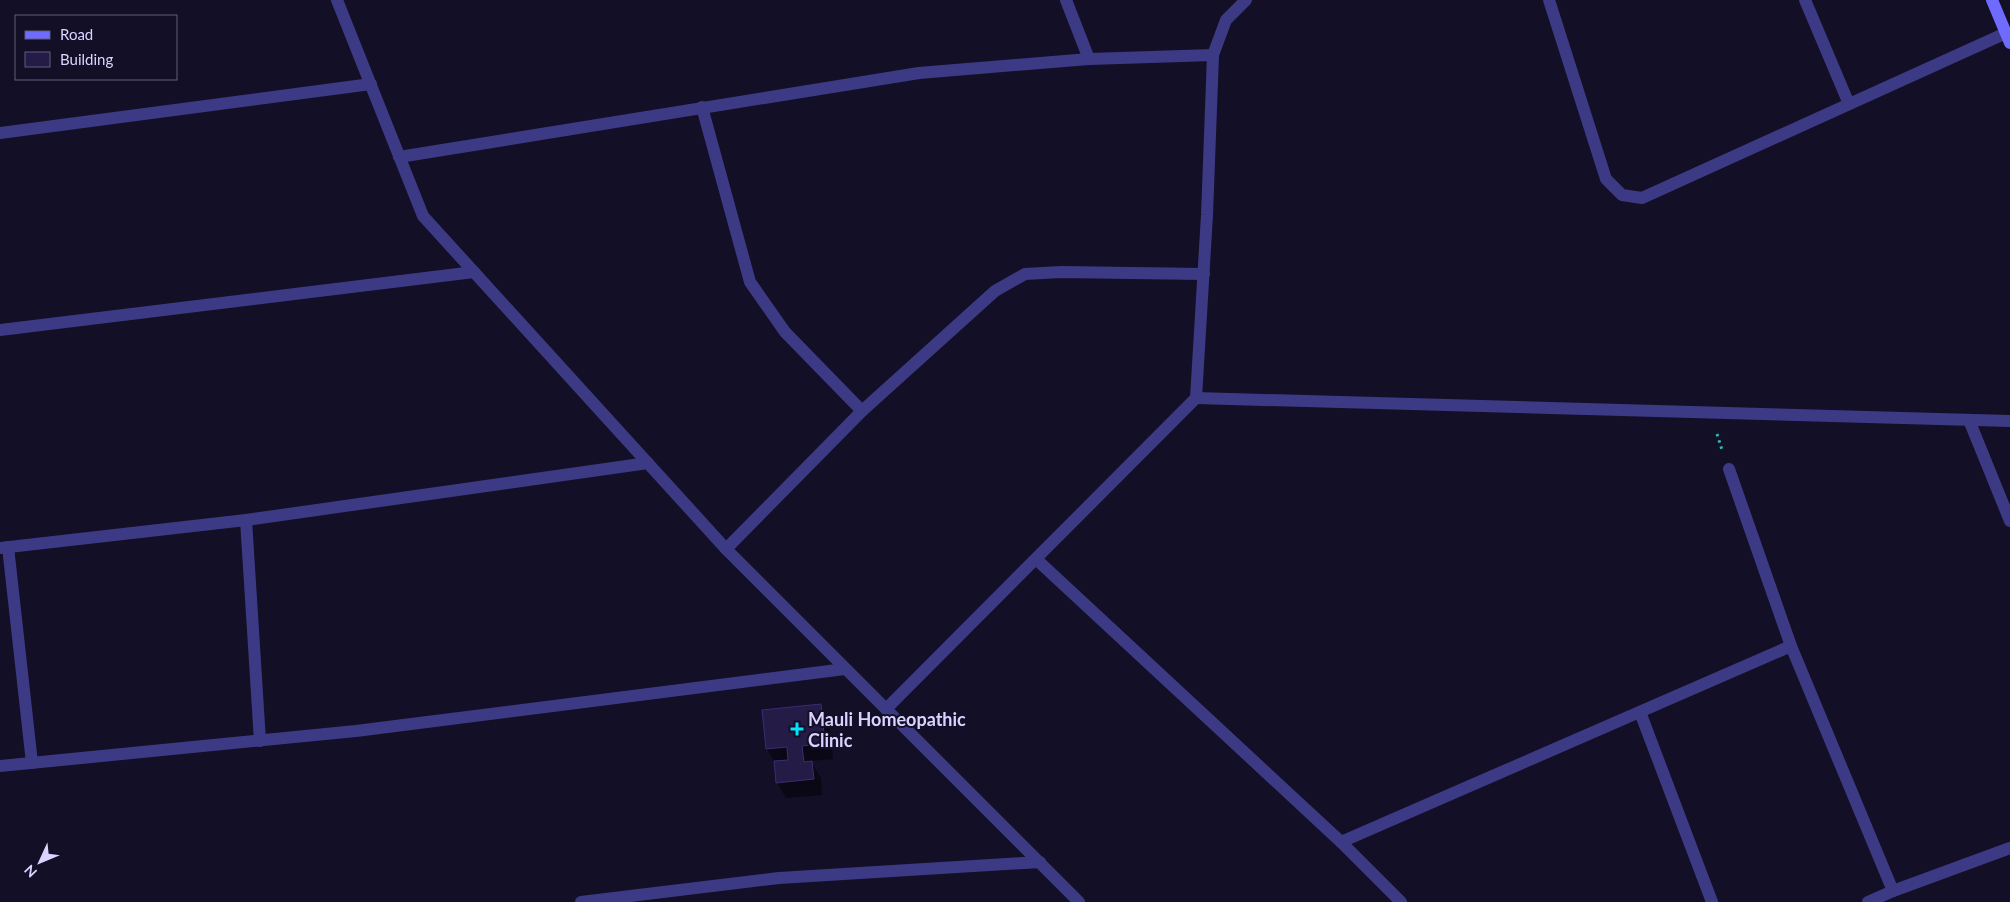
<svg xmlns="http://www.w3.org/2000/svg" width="2010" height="902" font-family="Lato,sans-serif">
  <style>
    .shadow { fill: #0007 }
    .building { fill: #241b47; stroke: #3b2d73 }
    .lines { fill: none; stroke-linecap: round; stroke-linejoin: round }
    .path { stroke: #2fb8b0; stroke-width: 3; stroke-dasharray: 2.5 4; stroke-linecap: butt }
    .street { stroke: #3d3a85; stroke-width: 12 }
    .secondary { stroke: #6f6bff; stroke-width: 12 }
    .poi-dot { fill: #00e5ff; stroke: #130f26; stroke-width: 2 }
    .labels { text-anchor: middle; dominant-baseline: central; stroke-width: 4; stroke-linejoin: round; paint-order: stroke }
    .poi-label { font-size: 18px; font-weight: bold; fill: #d9d4ff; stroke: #130f26; text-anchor: start }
  </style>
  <rect width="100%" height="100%" fill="#130f26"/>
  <polygon class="shadow" points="820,705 829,721 833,759 811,761 821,778 822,795 786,798 777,782 776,764 767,749"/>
  <polygon class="building" points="821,704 825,743 802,746 804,762 812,761 814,779 776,783 774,761 788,760 787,747 766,749 762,710"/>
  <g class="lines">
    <polyline class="path" points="1717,434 1722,450"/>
    <g class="street">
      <polyline points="337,0 423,216 726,549 1079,902"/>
      <polyline points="1066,0 1089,59"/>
      <polyline points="1549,0 1606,179 1622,195 1642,198 2006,33"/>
      <polyline points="1805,0 1849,104"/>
      <polyline points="702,107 750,282 785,332 862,411"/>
      <polyline points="0,133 371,84"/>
      <polyline points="399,157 919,73 1089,59 1213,55"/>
      <polyline points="0,330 474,272"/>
      <polyline points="1196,398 2010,421"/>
      <polyline points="1969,420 2010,521"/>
      <polyline points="1729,469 1791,646 1893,891 1868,902"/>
      <polyline points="246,520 260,741"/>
      <polyline points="8,547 32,763"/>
      <polyline points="0,548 246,520 648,463"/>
      <polyline points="726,549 862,411 995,291 1025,274 1061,272 1204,274"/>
      <polyline points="1036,559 1341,842 1401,902"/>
      <polyline points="886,709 1196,398 1207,215 1213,55 1226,20 1246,0"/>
      <polyline points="1640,712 1712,902"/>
      <polyline points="0,766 356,731 845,669"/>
      <polyline points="1341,842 1791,646"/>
      <polyline points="1893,891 2010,848"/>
      <polyline points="581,902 779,878 1040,862"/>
    </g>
    <polyline class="secondary" points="1992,0 2010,43"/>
  </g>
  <path class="poi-dot" d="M794.5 721.5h5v5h5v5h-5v5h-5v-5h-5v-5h5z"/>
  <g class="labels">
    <g class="poi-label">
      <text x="808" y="719">Mauli Homeopathic<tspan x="808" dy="21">Clinic</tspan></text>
    </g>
  </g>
  <rect x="15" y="15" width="162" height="65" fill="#130f26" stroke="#625e7d"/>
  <rect x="25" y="31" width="25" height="8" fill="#6f6bff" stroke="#625e7d"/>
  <text x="60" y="40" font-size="15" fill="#d9d4ff">Road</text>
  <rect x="25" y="52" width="25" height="15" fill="#241b47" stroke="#625e7d"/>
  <text x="60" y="65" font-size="15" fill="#d9d4ff">Building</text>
  <g transform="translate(40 862) rotate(226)" stroke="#130f26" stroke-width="4" paint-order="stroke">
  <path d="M0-4L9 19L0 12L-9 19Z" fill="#d9d4ff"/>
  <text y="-8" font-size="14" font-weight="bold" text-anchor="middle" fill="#d9d4ff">N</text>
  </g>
</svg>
